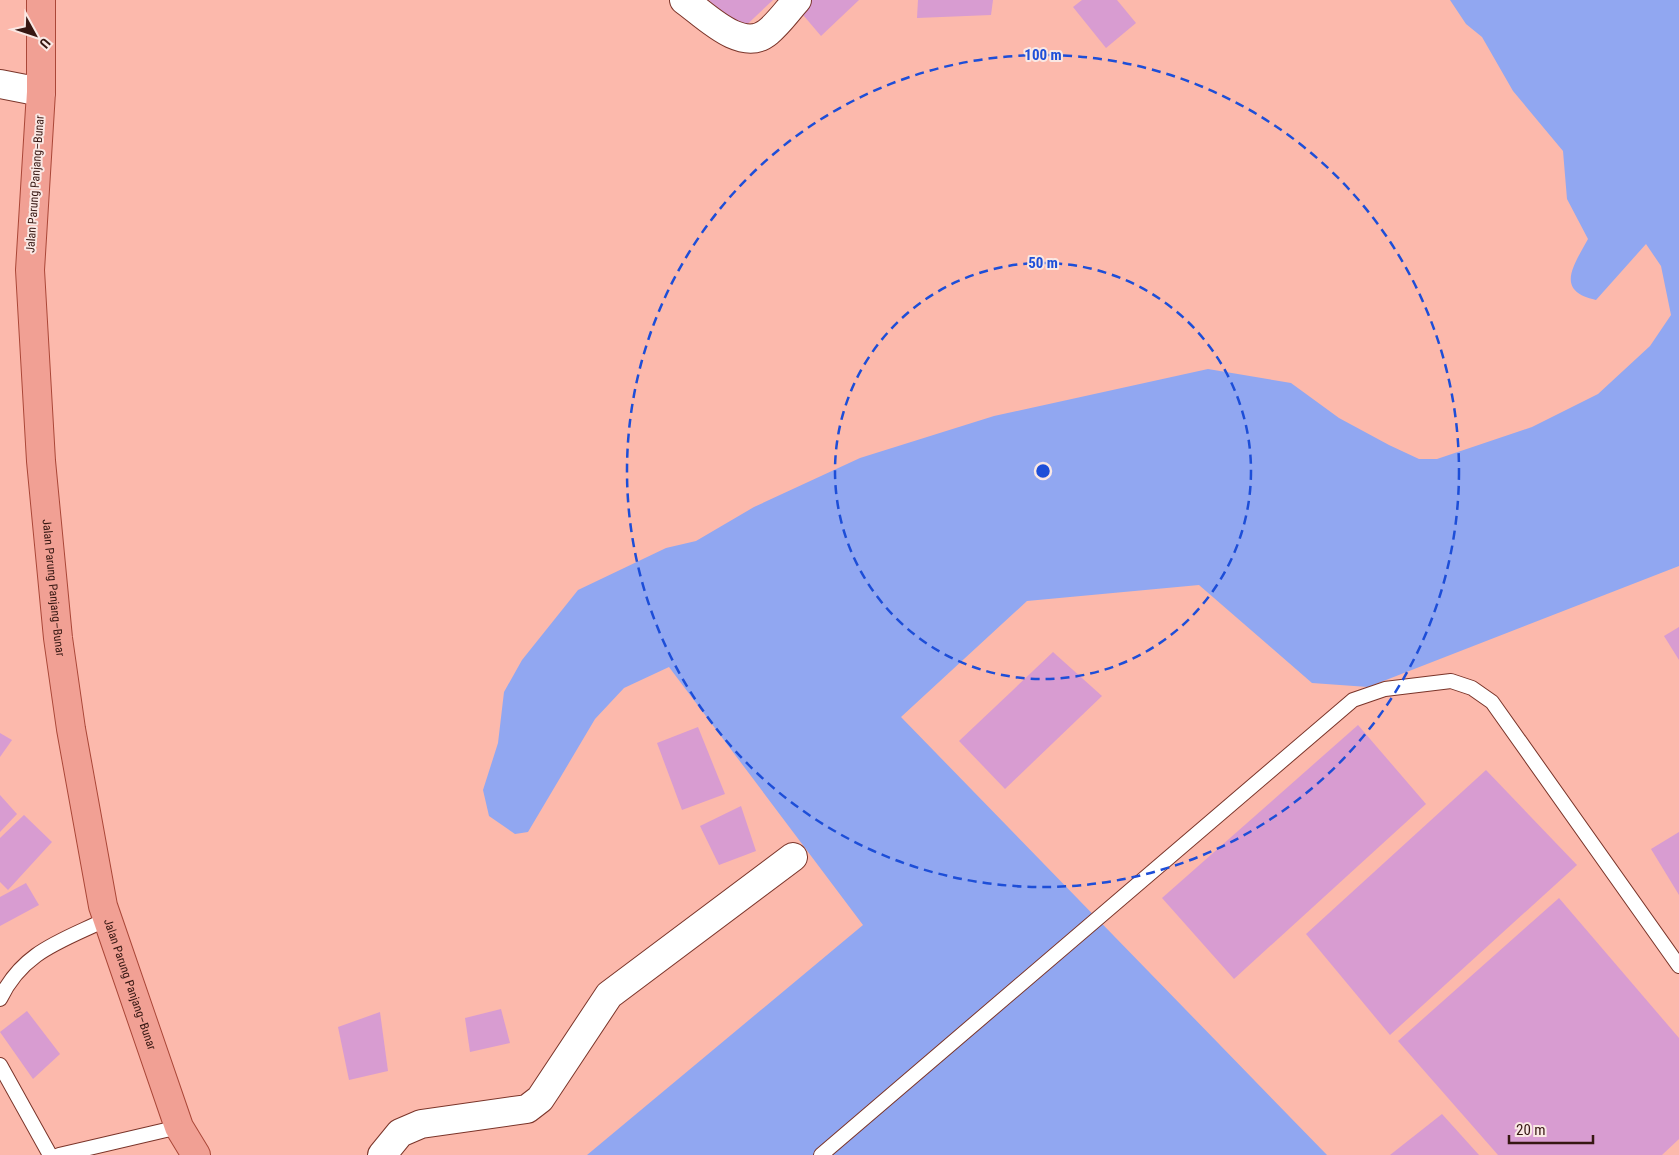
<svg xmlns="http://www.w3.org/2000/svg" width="1679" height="1155" font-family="'Roboto Condensed',sans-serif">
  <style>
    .green { fill: #91a7f1 }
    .building { fill: #d89cd1 }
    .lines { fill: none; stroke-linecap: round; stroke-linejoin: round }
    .lane-casing { stroke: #7a3429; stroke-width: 16 }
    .street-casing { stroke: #7a3429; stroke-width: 30 }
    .primary-casing { stroke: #aa4738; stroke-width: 30 }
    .lane { stroke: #fff; stroke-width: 14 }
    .street { stroke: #fff; stroke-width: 28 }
    .primary { stroke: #f1a094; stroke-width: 28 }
    .ring { fill: none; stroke: #1d4ed8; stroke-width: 2.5; stroke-dasharray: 9 6 }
    .labels { text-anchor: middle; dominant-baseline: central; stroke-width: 4; stroke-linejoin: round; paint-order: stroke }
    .street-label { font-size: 12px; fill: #361712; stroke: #fae8e4 }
    .centre { fill: #1d4ed8; stroke: #fae8e4; stroke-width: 2.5 }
    .ring-label { font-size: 15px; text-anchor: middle; font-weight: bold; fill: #1d4ed8; stroke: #fae8e4; stroke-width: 4; stroke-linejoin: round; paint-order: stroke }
  </style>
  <rect width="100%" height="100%" fill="#fcb9ac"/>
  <path class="green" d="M1450 0H1679V566L1368 687 1312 683 1199 585 1027 601 901 717 1327 1155H587L863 925 669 667 624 688 595 719 528 832 515 834 489 816 483 790 498 743 504 692 522 660 578 590 666 548 696 541 754 507 860 458 994 416 1208 369 1291 383 1339 418 1389 445 1419 459H1437L1532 427 1598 394 1650 346 1671 315 1661 266 1646 244 1596 300C1554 291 1574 265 1588 239L1567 199 1563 151 1513 91 1482 37 1466 24Z"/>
  <g class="building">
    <polygon points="709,0 773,0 738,33"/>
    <polygon points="808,0 859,0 821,36 798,9"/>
    <polygon points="918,0 993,0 991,15 917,18"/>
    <polygon points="1082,0 1117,0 1136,23 1106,48 1073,7"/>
    <polygon points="1679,627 1679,660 1664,636"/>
    <polygon points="1053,652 1102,696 1005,789 959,741"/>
    <polygon points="1358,725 1426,804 1234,979 1162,898"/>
    <polygon points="698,727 725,794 682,810 657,743"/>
    <polygon points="0,733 12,740 0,757"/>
    <polygon points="1486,770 1577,865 1390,1035 1306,934"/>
    <polygon points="0,795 17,814 0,832"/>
    <polygon points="741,806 756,851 719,865 700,826"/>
    <polygon points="24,815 52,842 8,890 0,882 0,838"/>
    <polygon points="1679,832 1679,895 1651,849"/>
    <polygon points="26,883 39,905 0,926 0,897"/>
    <polygon points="1559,898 1679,1038 1679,1139 1662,1155 1498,1155 1398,1041"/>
    <polygon points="501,1009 510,1043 470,1052 465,1018"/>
    <polygon points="27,1011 60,1054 33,1079 0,1032"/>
    <polygon points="380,1012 388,1071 349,1080 338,1027"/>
    <polygon points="1442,1114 1479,1155 1390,1155"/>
  </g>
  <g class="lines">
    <defs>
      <g id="lane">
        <path d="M0 999C23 951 62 941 107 919"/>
        <polyline points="0,1065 50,1155"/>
        <polyline points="59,1155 179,1127"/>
        <polyline points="821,1155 1353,700 1385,689 1451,681 1472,688 1492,702 1679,966"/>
      </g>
      <g id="street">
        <path d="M684 0C705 15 742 54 768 32 779 23 788 10 797 0"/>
        <polyline points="0,84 41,92"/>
        <polyline points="382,1155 400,1133 421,1124 527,1109 540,1099 609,995 793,857"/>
      </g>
      <g id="primary">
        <path id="s1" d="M41 0V92L30 270 41 461 58 638 71 729 103 906 179 1127 196 1155"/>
      </g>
    </defs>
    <use href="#lane" class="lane-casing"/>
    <use href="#street" class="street-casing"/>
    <use href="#primary" class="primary-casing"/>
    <use href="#lane" class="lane"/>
    <use href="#street" class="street"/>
    <use href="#primary" class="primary"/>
  </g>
  <g class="ring">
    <circle cx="1043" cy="471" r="208"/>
    <circle cx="1043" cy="471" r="416"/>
  </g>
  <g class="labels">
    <g class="street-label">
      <text transform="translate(35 184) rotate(-86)">Jalan Parung Panjang–Bunar</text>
      <text stroke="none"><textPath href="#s1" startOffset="589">Jalan Parung Panjang–Bunar</textPath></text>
      <text stroke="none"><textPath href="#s1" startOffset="994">Jalan Parung Panjang–Bunar</textPath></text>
    </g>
  </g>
  <circle cx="1043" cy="471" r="8" class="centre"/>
  <g class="ring-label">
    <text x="1043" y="60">100 m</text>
    <text x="1043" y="268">50 m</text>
  </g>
  <g transform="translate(35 35) rotate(130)" stroke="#fae8e4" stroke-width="4" paint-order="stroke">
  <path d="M0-4L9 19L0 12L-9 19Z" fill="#361712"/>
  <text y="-8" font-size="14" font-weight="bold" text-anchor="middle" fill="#361712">U</text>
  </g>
  <path d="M1509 1135v8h84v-8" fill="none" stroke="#361712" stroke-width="2.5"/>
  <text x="1516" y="1135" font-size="15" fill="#361712" stroke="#fae8e4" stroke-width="4" paint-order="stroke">20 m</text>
</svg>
